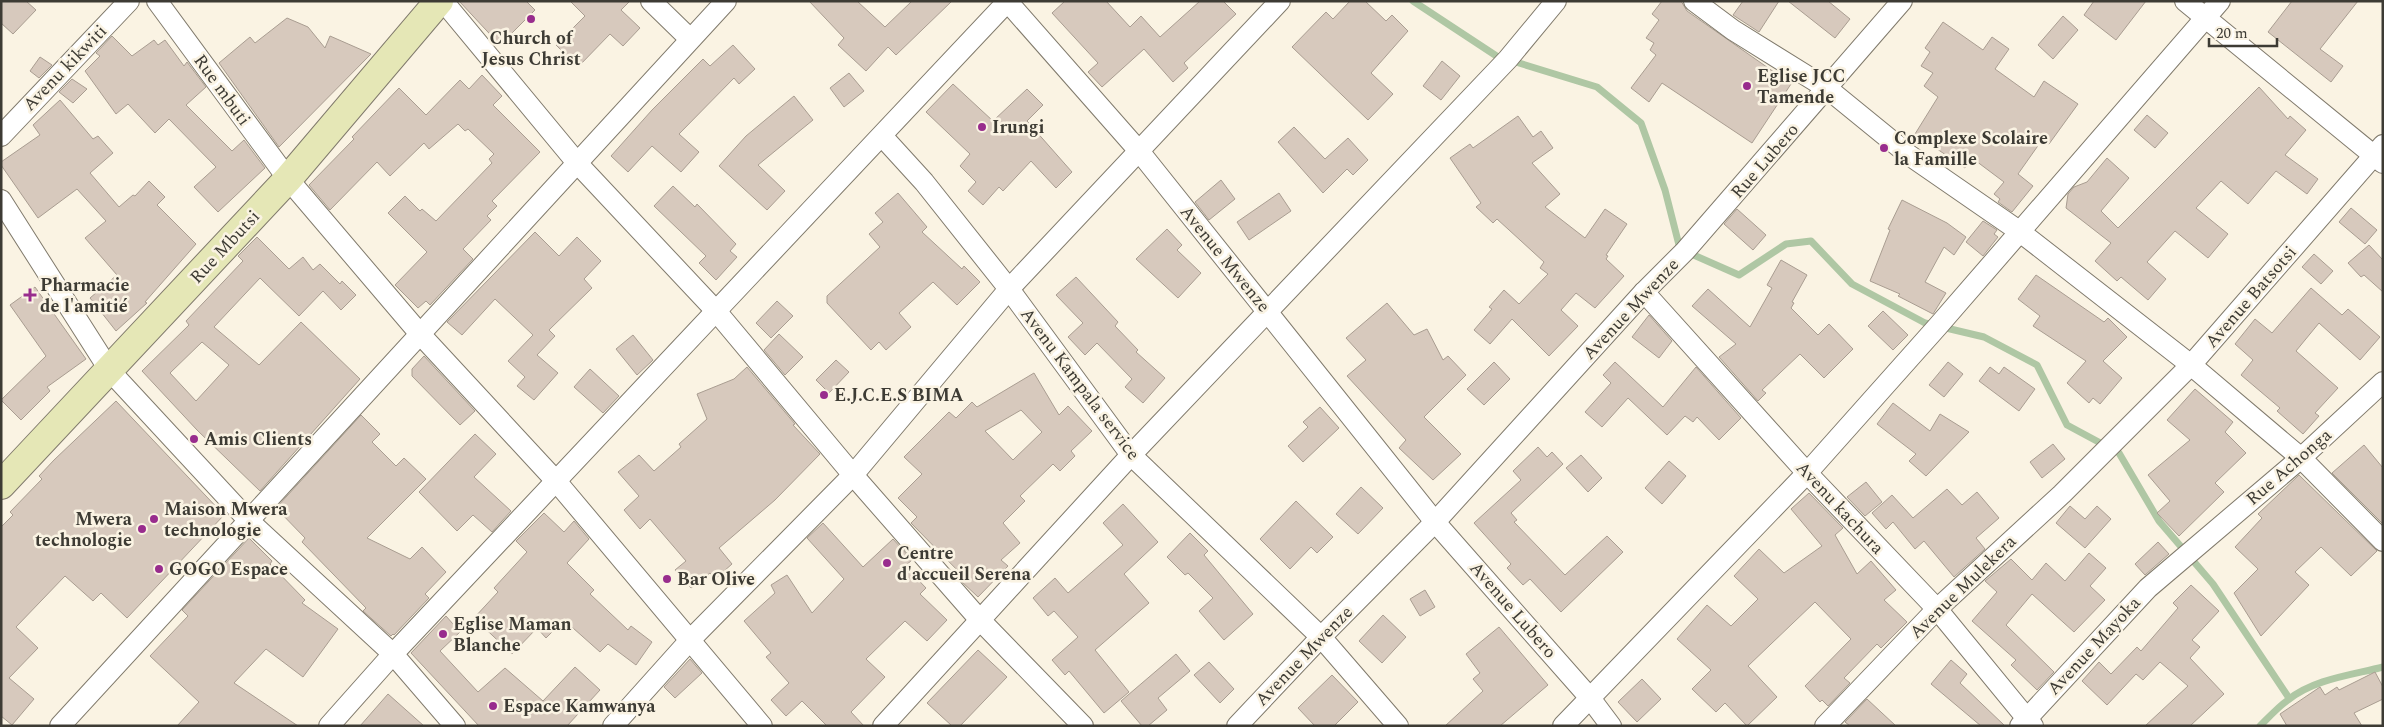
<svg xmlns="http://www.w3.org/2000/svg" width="2384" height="727" font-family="Spectral,serif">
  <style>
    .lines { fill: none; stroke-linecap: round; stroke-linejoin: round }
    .stream { stroke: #afc7a4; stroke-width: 7 }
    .building { fill: #d7c9bd; stroke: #a99d91; fill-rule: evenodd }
    .street-casing { stroke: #807a6c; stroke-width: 22 }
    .secondary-casing { stroke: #807a6c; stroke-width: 30 }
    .street { stroke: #fff; stroke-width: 20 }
    .secondary { stroke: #e5e7b6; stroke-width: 28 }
    .poi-dot { fill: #982c8d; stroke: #faf3e3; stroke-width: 2 }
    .labels { text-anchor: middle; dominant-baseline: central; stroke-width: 5; stroke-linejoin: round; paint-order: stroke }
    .poi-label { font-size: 18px; font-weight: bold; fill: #3d3b34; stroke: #faf3e3; text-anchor: start }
    .street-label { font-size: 18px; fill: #3d3b34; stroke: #faf3e3 }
  </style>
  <rect width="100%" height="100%" fill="#faf3e3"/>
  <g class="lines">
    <g class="stream">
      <polyline points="1413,1 1498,57"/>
      <polyline points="1519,63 1597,87 1641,123 1665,190 1680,249 1739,275 1786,244 1811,241 1852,284 1925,323 1984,337 2037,365 2067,425 2119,453 2159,521 2213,584 2289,698"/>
      <path d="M2260 726C2269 717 2278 707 2288 700 2314 679 2352 675 2383 667"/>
    </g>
  </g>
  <g class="building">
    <polygon points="1,1 26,1 36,10 13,34 1,23"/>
    <polygon points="459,1 526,1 535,10 500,45"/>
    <polygon points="570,1 630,1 621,10 640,28 623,46 610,34 578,67 556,45 585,16"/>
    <polygon points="809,1 857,1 885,27 912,1 952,1 896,55 888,47 866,71 838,45 844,38"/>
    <polygon points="1065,1 1106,1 1130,27 1141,16 1160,37 1200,1 1223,1 1236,14 1184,63 1188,68 1173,82 1144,49 1102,87 1088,72 1098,63 1052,13"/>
    <polygon points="1350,1 1365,1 1386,21 1392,15 1408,31 1371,73 1393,94 1368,120 1292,47 1326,12 1333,19"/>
    <polygon points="1662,1 1681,1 1687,11 1791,84 1752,143 1662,83 1649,102 1631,88 1656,55 1650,50 1654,43 1646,38 1659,20 1652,14"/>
    <polygon points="1743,1 1779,1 1759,32 1733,15"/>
    <polygon points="1788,1 1828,1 1850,19 1835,38"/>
    <polygon points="2094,1 2146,1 2116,40 2084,15"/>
    <polygon points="2292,1 2358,1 2320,49 2343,66 2331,82 2268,32"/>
    <polygon points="2063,16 2078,30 2053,59 2038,45"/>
    <polygon points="287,18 308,27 325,48 330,36 371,54 279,147 219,63 250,37 255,43"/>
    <polygon points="1943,22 1983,50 1992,37 2009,49 1995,69 2034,97 2044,81 2078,104 2049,144 2042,140 2018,174 2033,186 2012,212 1998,202 2000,199 1994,194 2004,182 1972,158 1965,168 1915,134 1938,97 1924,86 1933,73 1921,66 1930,52 1925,48"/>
    <polygon points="112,36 132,56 154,40 158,45 165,40 184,66 187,62 206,87 186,105 232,151 244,140 265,168 218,212 194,187 216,167 169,119 155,133 128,104 116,114 85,71 100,56 96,53"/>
    <polygon points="733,45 755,69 739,84 734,78 679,134 699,152 681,172 652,146 628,172 611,156 652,110 703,59 710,66"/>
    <polygon points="40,57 52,65 39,78 30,71"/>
    <polygon points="1442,61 1460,76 1441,100 1423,86"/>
    <polygon points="849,73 864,91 844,107 830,88"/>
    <polygon points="482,75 502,96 493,105 540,152 492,201 497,206 487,216 491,220 463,249 473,259 430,305 426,301 418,308 395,285 427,252 388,213 405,196 420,211 422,209 436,221 492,163 489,159 494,154 468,129 465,131 458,124 429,149 424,143 390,176 377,162 330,210 309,185 354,139 352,137 399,88 426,115 460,80 469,89"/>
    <polygon points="72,79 87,89 73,103 59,92"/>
    <polygon points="953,84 993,121 1027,89 1043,105 1027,121 1072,172 1056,188 1031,161 1003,191 999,187 983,205 968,191 976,182 960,166 970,154 926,112"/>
    <polygon points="2259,87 2288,119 2290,116 2306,130 2285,155 2318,179 2307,194 2276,171 2248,204 2221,181 2196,208 2228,234 2208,258 2175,231 2147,262 2166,279 2148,300 2121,277 2117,281 2095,261 2111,243 2066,208 2068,194 2074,187 2087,182 2107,158 2129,178 2101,211 2118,228"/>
    <polygon points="794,96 813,120 758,165 785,191 767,210 719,166 746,136"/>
    <polygon points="60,100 93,139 98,136 113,153 90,173 119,207 133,195 135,196 149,181 165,197 157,205 196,244 145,302 147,303 116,331 90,298 117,275 85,238 106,221 77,189 38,218 1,165 1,162 40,135 33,125"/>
    <polygon points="2147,115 2168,133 2155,148 2134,130"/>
    <polygon points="1518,116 1533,137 1541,131 1553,148 1532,163 1560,194 1545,207 1585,238 1605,209 1627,224 1606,255 1608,256 1606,259 1624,276 1595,308 1576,293 1561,310 1578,326 1549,356 1512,319 1490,344 1474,330 1492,309 1489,307 1504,290 1519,304 1548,274 1540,268 1544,262 1497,219 1493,223 1476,207 1481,203 1450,158 1470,144 1473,148"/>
    <polygon points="1294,127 1325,159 1348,138 1368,160 1353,175 1347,169 1323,193 1278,142"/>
    <polygon points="1221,180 1235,199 1209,220 1195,202"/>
    <polygon points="673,186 695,207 697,204 736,244 730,251 737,257 716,280 699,263 706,256 654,206"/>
    <polygon points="898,193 927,227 922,232 962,269 964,266 980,282 957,305 933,282 899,313 911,327 886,350 879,342 871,350 827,303 827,296 880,247 869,234 883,222 875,213"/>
    <polygon points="1279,193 1291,211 1249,240 1237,222"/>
    <polygon points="1902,200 1947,223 1966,237 1954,255 1944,247 1925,282 1946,293 1933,314 1898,296 1900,294 1870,281 1890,230 1888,229"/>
    <polygon points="2351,208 2377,230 2365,244 2339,222"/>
    <polygon points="1737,209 1766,235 1753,250 1724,224"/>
    <polygon points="1983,221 1997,230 1994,234 1998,237 1983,256 1966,242"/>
    <polygon points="1167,229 1182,245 1177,250 1201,273 1178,298 1136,259"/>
    <polygon points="535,232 559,256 577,237 601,261 584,279 592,288 549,330 555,336 537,355 558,373 534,400 517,386 525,377 508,361 533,335 495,299 462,335 447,322"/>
    <path d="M257 237 289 269 303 257 313 270 320 264 340 284 342 281 356 295 341 310 323 291 299 316 260 278 214 327 259 365 301 322 360 379 260 491 197 430 142 371 189 325 186 321 243 261 238 256ZM202 342 229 365 196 401 170 373Z"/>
    <polygon points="2369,245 2383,260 2383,292 2364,275 2361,277 2348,263"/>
    <polygon points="2314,254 2333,271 2321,284 2302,267"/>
    <polygon points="1781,260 1807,275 1792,302 1794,303 1791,308 1818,335 1829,324 1853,349 1824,378 1800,354 1762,390 1766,393 1758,401 1719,357 1736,344 1692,306 1708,289 1750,327 1772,288 1767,285"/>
    <polygon points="2036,275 2104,322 2108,318 2127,337 2103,361 2122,378 2100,404 2093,398 2089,403 2067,383 2086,361 2033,326 2040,316 2018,299"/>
    <polygon points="1076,277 1118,322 1115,326 1138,350 1136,352 1165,378 1143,403 1125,387 1132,379 1097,343 1085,355 1068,337 1083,323 1056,295"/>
    <polygon points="35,287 86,359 47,387 50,391 21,420 1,400 46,356 10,305"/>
    <polygon points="2311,288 2342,315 2348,309 2380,337 2360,360 2319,323 2296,351 2338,388 2315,413 2319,416 2303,434 2277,411 2280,408 2241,375 2253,360 2235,344 2255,319 2272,333"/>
    <polygon points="777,301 793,316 771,338 756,323"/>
    <polygon points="1387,303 1414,335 1427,329 1443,360 1448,356 1466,375 1424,417 1461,454 1433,480 1399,448 1406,440 1347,376 1366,360 1346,338"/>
    <polygon points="1883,311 1908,335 1893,350 1868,326"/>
    <polygon points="1649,315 1672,341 1659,358 1632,337"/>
    <polygon points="779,334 803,357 785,375 764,350"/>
    <polygon points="633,335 653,360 637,375 616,349"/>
    <polygon points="424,356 475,411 460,425 412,376 412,369"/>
    <polygon points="836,360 849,372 829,393 816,380"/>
    <polygon points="1494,362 1510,379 1484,405 1467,389"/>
    <polygon points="1615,362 1663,407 1696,367 1741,418 1719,440 1697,417 1693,422 1685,416 1667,435 1628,398 1602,427 1585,412 1611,383 1603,375"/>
    <polygon points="1948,362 1963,374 1944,397 1929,385"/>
    <polygon points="747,367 795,424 793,425 820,454 775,500 719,548 732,564 715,579 710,573 691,588 675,570 686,561 650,519 640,529 624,510 639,496 618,472 639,455 654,471 681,447 679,444 707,419 697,394 734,379"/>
    <polygon points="1990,367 1999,374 2004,367 2035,389 2019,411 1979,381"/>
    <polygon points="590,369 619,396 603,413 574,387"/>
    <path d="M1034 373 1059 415 1068 406 1092 431 1071 451 1075 456 1060 471 1053 464 1020 496 1025 501 1003 523 1020 543 1001 560 1008 566 978 597 961 581 964 577 911 523 917 517 898 498 922 474 904 457 949 412 956 418 972 402 977 407ZM1021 410 1042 432 1013 460 985 431Z"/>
    <polygon points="2195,389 2233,422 2225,432 2246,453 2215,483 2224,492 2179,536 2157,513 2170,501 2148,475 2190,440 2167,420"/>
    <polygon points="116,401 224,515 127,618 101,593 93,601 65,576 16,627 38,648 9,678 34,699 12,725 1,716 1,527 13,515 10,512 42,479 39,476 54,460"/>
    <polygon points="1893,403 1930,431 1940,414 1969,432 1926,476 1909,461 1916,454 1877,424"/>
    <polygon points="1320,407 1339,428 1303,462 1288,446 1308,427 1303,422"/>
    <polygon points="361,415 380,434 372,442 396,466 404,458 426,479 367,538 410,559 422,547 446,572 425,594 429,598 394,635 393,634 391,636 363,611 366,608 302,542 305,538 276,508"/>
    <polygon points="475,434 496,454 474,477 511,511 492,532 473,515 457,531 419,492"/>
    <polygon points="2053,444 2065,459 2042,478 2030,462"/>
    <polygon points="2364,445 2383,468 2383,524 2332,473"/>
    <polygon points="1538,447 1547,457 1552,452 1563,464 1511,513 1517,520 1514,522 1565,575 1607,536 1623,552 1561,612 1530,579 1523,585 1507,568 1511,564 1474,523 1521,480 1513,471"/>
    <polygon points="1581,455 1602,478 1588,492 1566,468"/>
    <polygon points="1669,461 1686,476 1662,504 1645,488"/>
    <polygon points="2299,475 2377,551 2351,576 2321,547 2295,572 2309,585 2261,636 2234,593 2258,569 2235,547 2262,518 2258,514"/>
    <polygon points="1866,482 1882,502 1865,516 1847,497"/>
    <polygon points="1361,487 1383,508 1358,534 1336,514"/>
    <polygon points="1947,489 1962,505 1977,492 1999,518 1976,538 1985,549 1954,577 1924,541 1915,549 1893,522 1886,529 1872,513 1892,495 1913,518"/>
    <polygon points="1809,493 1843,528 1835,535 1857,574 1871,561 1896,590 1884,600 1907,622 1881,648 1877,644 1844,678 1850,683 1828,706 1822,700 1820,702 1805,686 1851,639 1815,602 1748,666 1777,697 1747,726 1725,703 1716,712 1692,689 1711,670 1677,639 1707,605 1731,626 1758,599 1734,576 1759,549 1784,573 1822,546 1791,509"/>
    <polygon points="1296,501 1333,537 1317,553 1311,547 1290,569 1260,539"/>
    <polygon points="1123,504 1158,542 1124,574 1149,603 1095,650 1129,692 1104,713 1069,671 1065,675 1052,660 1078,637 1054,611 1048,616 1033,598 1055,578 1068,593 1123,545 1103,523"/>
    <polygon points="2070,506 2085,519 2097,506 2111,519 2085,548 2056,523"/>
    <polygon points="544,513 564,532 574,521 589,539 567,563 594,590 590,594 628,630 631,626 652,642 636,665 608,644 600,652 564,620 546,638 537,628 512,654 474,618 498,592 494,588 527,552 516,541"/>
    <polygon points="823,523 863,567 893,539 912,560 905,566 926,588 920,594 947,620 927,641 905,621 866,659 885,677 851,712 864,726 827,726 802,701 786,716 771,700 789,683 766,657 771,653 744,621 775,593 771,585 787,575 812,613 844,579 807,538"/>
    <polygon points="1190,533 1208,551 1204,555 1253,614 1224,640 1199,611 1213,598 1188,573 1185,575 1167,557"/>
    <polygon points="249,538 272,561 270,564 305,600 302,603 338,629 303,677 266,649 234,683 298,726 177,726 199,702 150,656 188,616 182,610"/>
    <polygon points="2158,542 2169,554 2145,575 2135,564"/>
    <polygon points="2089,553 2106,568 2090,586 2105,600 2074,632 2032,594 2006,625 2054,672 2037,690 2011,665 2016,660 1972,621 1997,592 1985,581 2011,559 2032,580 2046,563 2065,581"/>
    <polygon points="2191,585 2219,611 2192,640 2200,647 2190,658 2224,694 2190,726 2145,726 2188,686 2160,662 2143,680 2136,674 2107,705 2082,681 2099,662 2111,674 2137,647 2141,651 2178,608 2173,603"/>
    <polygon points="1425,590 1435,607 1420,616 1410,599"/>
    <polygon points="1383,615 1406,637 1382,663 1359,641"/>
    <polygon points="446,616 460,632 440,651 478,692 505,668 543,701 575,667 600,690 567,726 479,726 411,653"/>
    <polygon points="1499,627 1548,685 1500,726 1445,726 1483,691 1473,679 1480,673 1466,654"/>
    <polygon points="978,650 1007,677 960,726 952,726 927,703"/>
    <polygon points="1176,654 1190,671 1158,698 1167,710 1148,726 1142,726 1121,701"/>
    <polygon points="690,659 702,673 675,698 664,687"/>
    <polygon points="1951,660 1967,674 1960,683 2005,726 1981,726 1931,684"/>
    <polygon points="1209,662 1234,689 1220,703 1194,675"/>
    <polygon points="2375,672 2383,687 2383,699 2354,713 2362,726 2287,726 2280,714 2320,687 2325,695 2337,687 2339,690"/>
    <polygon points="1332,675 1358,702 1334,726 1315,726 1298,708"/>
    <polygon points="1642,679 1661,699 1637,722 1618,702"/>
    <polygon points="388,694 424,726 360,726"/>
    <polygon points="1867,699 1896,726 1850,726 1845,722"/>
  </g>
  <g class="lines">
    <defs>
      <g id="street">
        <polyline points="157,1 288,179 420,334 556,481 762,726"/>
        <polyline points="443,1 578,164 716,311 853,475 979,619 1083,726"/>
        <polyline points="651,1 690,39"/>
        <polyline points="1007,1 1139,151 1435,522 1590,698 1611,726"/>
        <polyline points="1694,1 1733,30 1828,89 1909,155 2019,231 2191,365 2301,458 2383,541"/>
        <polyline points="2185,1 2383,163"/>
        <polyline points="1,136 129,1"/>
        <polyline points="882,136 924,182 1009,289 1131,455 1321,637 1398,726"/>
        <polyline points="1,200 110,371 249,521 393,654 455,726"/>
        <polyline points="1644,292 1807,473 1937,609 2033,726"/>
        <polyline points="60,726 726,1"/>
        <polyline points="329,726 393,654 1008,1"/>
        <polyline points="613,726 691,639 853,475 1009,289 1280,1"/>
        <polyline points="883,726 1131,455 1508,59 1556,1"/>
        <polyline points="1237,726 1321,637 1435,522 1644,292 1685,251 1902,1"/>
        <polyline points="1563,726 1807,473 1938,326 2220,1"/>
        <polyline points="1825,726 1937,609 2062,494 2191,365 2383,145"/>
        <polyline points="2020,726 2148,588 2301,458 2383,382"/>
      </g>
      <polyline id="secondary" points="1,485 288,179 439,1"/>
    </defs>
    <use href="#street" class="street-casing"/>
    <use href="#secondary" class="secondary-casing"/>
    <use href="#street" class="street"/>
    <use href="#secondary" class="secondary"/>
  </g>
  <g class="poi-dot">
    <circle cx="531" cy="19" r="5"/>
    <circle cx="1747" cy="86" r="5"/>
    <circle cx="982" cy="127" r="5"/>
    <circle cx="1884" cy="148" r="5"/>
    <path d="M27.5 287.5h5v5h5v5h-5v5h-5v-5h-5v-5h5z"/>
    <circle cx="824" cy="395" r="5"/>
    <circle cx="194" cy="439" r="5"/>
    <circle cx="154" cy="519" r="5"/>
    <circle cx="142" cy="529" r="5"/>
    <circle cx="887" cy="563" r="5"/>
    <circle cx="159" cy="569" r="5"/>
    <circle cx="667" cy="579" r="5"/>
    <circle cx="443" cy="634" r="5"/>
    <circle cx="493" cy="706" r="5"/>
  </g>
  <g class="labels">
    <g class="poi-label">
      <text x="531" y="38" text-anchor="middle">Church of<tspan x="531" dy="21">Jesus Christ</tspan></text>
      <text x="1757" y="76">Eglise JCC<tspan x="1757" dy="21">Tamende</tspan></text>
      <text x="992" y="127">Irungi</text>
      <text x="1894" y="138">Complexe Scolaire<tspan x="1894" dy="21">la Famille</tspan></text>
      <text x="40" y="285">Pharmacie<tspan x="40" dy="21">de l'amitié</tspan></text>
      <text x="834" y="395">E.J.C.E.S BIMA</text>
      <text x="204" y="439">Amis Clients</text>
      <text x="164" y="509">Maison Mwera<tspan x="164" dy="21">technologie</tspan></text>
      <text x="132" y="519" text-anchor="end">Mwera<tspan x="132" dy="21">technologie</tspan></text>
      <text x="897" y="553">Centre<tspan x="897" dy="21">d'accueil Serena</tspan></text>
      <text x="169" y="569">GOGO Espace</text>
      <text x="677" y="579">Bar Olive</text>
      <text x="453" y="624">Eglise Maman<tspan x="453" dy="21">Blanche</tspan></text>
      <text x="503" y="706">Espace Kamwanya</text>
    </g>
    <g class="street-label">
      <text transform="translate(65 68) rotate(-46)">Avenu kikwiti</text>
      <text transform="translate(222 90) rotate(54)">Rue mbuti</text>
      <text transform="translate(1765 161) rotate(-49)">Rue Lubero</text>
      <text transform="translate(225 247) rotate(-47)">Rue Mbutsi</text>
      <text transform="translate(1225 259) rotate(51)">Avenue Mwenze</text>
      <text transform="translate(2251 297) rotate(-49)">Avenue Batsotsi</text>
      <text transform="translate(1631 309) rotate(-47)">Avenue Mwenze</text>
      <text transform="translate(1080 384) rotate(53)">Avenu Kampala service</text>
      <text transform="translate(2289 467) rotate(-41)">Rue Achonga</text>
      <text transform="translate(1840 508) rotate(47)">Avenu kachura</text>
      <text transform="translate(1963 587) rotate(-44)">Avenue Mulekera</text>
      <text transform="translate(1513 610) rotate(49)">Avenue Lubero</text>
      <text transform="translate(2094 646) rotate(-47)">Avenue Mayoka</text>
      <text transform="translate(1304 656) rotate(-46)">Avenue Mwenze</text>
    </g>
  </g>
  <rect width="2384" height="727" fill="none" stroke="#3d3b34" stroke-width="5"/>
  <path d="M2209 38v8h68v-8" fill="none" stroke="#3d3b34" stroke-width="2.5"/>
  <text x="2216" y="38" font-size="15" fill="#3d3b34" stroke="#faf3e3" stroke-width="4" paint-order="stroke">20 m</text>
</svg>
